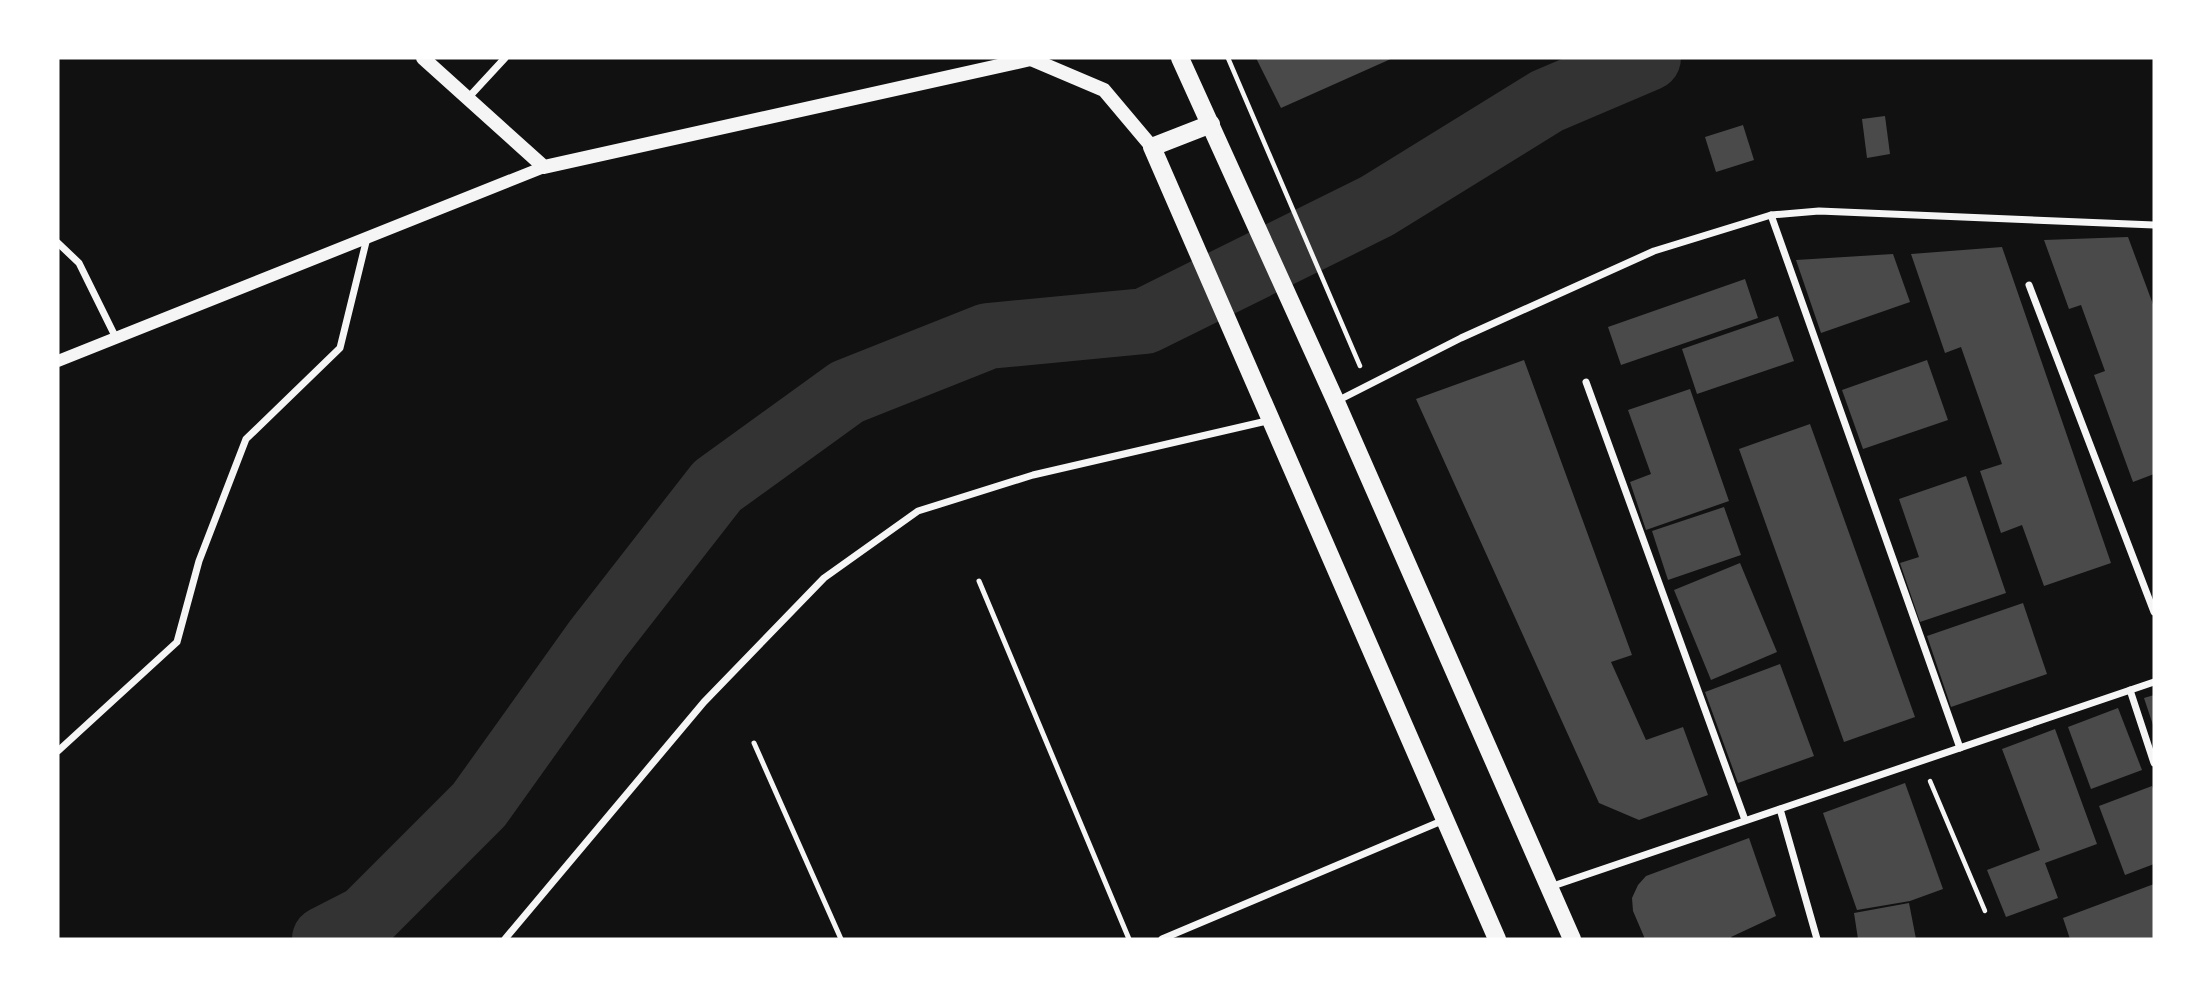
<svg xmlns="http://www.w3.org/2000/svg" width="2212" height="997" font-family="Figtree,sans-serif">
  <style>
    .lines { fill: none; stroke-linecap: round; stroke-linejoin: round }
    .river { stroke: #333; stroke-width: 66 }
    .building { fill: #4a4a4a }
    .path { stroke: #f5f5f5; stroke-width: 4.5 }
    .service { stroke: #f5f5f5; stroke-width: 5 }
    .minor { stroke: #f5f5f5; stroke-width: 7 }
    .tertiary { stroke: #f5f5f5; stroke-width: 12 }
    .secondary { stroke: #f5f5f5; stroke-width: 14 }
    .primary { stroke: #f5f5f5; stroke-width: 18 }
  </style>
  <rect width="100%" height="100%" fill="#111"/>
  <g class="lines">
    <polyline class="river" points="325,939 366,918 479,805 597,640 717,486 847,392 988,336 1145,321 1377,206 1547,101 1648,58"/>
  </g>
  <g class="building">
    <polygon points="1256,58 1393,58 1281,108"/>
    <polygon points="1885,116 1890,154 1867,158 1862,119"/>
    <polygon points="1743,125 1754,160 1716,172 1705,137"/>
    <polygon points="2128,237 2154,307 2154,474 2133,482 2094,375 2105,371 2081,305 2069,309 2044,240"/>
    <polygon points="2002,247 2111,563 2044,586 2022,525 2001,533 1980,471 2002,464 1961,347 1945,353 1911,254"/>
    <polygon points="1893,254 1910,302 1821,333 1796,260"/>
    <polygon points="1745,279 1758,318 1621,365 1608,327"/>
    <polygon points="1778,316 1794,361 1697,394 1682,349"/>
    <polygon points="1524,360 1632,655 1611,662 1646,740 1683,727 1708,795 1639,820 1599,803 1416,399"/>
    <polygon points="1927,360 1948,420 1863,449 1842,390"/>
    <polygon points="1690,389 1729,501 1646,530 1630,482 1651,474 1628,410"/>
    <polygon points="1810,424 1915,717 1844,742 1739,449"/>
    <polygon points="1966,476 2006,593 1920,622 1900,563 1919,557 1899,499"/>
    <polygon points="1724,507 1741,555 1668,580 1652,531"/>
    <polygon points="1740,563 1777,652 1711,680 1674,590"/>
    <polygon points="2023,603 2047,674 1951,707 1927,636"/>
    <polygon points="1780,664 1814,756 1738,783 1705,692"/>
    <polygon points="2154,695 2154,728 2144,698"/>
    <polygon points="2118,708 2142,770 2091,789 2068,727"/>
    <polygon points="2055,729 2097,844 2045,863 2058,898 2006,917 1987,870 2040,850 2002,749"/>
    <polygon points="1905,783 1943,889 1910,901 1857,910 1823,813"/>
    <polygon points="2152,786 2154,791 2154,864 2125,875 2099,806"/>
    <polygon points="1749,838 1776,916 1731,937 1732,939 1645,939 1633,911 1632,898 1638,885 1646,876"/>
    <polygon points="2154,884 2154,939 2070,939 2063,918"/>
    <polygon points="1909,903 1916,939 1858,939 1854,913"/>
  </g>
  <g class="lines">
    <g class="path">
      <polyline points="1228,58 1360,366"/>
      <polyline points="1930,781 1985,911"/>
    </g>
    <g class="service">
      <polyline points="979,581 1129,939"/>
      <polyline points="754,743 841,939"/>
    </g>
    <g class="minor">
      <polyline points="468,98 505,58"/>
      <polyline points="1771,215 1960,748"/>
      <polyline points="58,243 79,263 116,338"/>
      <polyline points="2029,285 2154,612"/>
      <polyline points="1586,382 1745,820"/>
      <polyline points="1337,401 1461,338 1654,251 1771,215 1819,211 2154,225"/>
      <polyline points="2130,690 2154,763"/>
      <polyline points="58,751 177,642 199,561 246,439 340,348 367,238"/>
      <polyline points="1780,809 1817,939"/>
      <polyline points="1550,887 2154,682"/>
      <polyline points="505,939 704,702 824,578 918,511 1033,475 1271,420"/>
      <polyline points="1162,939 1444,820"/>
    </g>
    <polyline class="tertiary" points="58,361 544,167"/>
    <g class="secondary">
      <polyline points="423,58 544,167 1035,58"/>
      <polyline points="1031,59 1104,90 1152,147"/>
    </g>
    <g class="primary">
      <polyline points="1180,58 1336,402 1572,939"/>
      <polyline points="1211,124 1152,147 1497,939"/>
    </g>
  </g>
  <rect width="2212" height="997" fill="none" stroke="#ffffff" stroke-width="119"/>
</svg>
